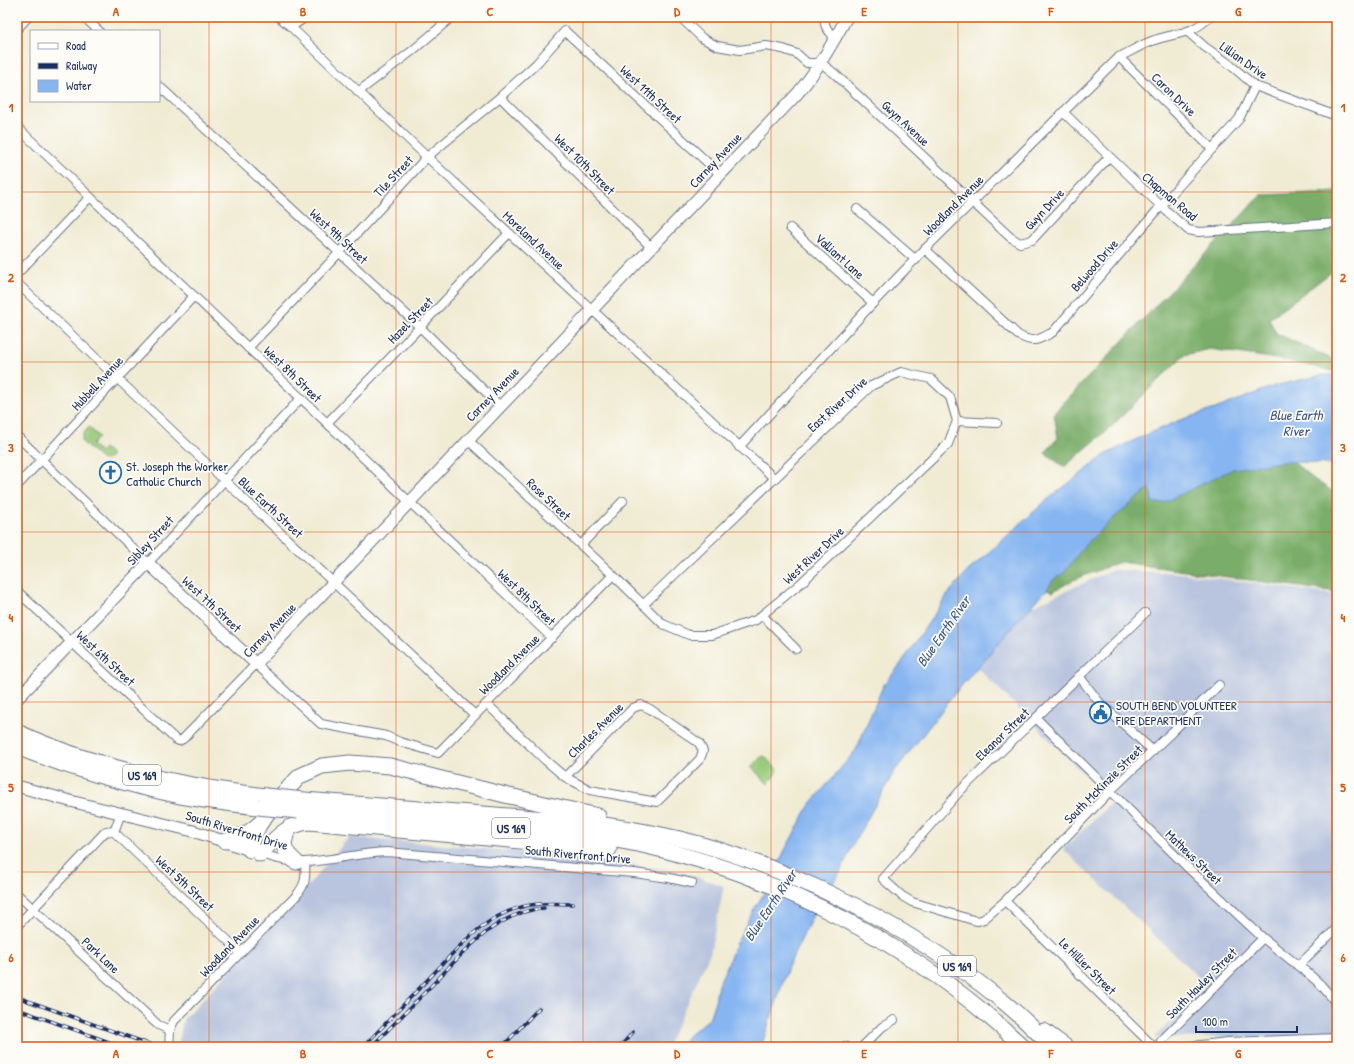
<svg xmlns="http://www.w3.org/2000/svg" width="1354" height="1064" font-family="'Patrick Hand',sans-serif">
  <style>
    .industrial { fill: #b9c5de }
    .green { fill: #99c979; stroke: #5a7c6c }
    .forest { fill: #7aad69; stroke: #4a6e64 }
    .water { fill: #86b5f1; stroke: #5072a8 }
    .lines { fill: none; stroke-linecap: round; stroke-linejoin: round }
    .minor-casing { stroke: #667187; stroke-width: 10 }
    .tertiary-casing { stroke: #667187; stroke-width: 12 }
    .secondary-casing { stroke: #667187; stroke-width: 13 }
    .motorway-casing { stroke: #667187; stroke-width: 17 }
    .minor { stroke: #fff; stroke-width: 8 }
    .tertiary { stroke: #fff; stroke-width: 10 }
    .secondary { stroke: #fff; stroke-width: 11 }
    .motorway { stroke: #fff; stroke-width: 15 }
    .rail-casing { stroke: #1b2f5e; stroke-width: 3.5 }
    .rail { stroke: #fdfcf7; stroke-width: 2; stroke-dasharray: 6; stroke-linecap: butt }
    .motorway-bridge-casing { stroke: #667187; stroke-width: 17; stroke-linecap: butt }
    .motorway-bridge { stroke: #fff; stroke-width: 15 }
    .grid { fill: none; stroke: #de5710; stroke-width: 1; stroke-opacity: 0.55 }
    .labels { text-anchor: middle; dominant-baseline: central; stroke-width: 3.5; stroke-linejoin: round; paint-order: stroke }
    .shield { fill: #fdfcf7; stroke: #5f6c8c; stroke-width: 1 }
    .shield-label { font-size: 12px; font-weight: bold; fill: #1b2f5e }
    .street-label { font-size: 13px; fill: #1b2f5e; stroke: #fdfcf7 }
    .poi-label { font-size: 13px; fill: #1b2f5e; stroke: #fdfcf7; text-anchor: start }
    .water-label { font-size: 14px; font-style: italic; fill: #3b578a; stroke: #fdfcf7 }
    .neatline { fill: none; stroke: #de5710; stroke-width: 1.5 }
    .grid-label { font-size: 13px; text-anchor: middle; font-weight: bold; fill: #de5710 }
  </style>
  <rect width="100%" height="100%" fill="#fdfcf7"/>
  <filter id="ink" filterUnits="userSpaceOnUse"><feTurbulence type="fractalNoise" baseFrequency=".025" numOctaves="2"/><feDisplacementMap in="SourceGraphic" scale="8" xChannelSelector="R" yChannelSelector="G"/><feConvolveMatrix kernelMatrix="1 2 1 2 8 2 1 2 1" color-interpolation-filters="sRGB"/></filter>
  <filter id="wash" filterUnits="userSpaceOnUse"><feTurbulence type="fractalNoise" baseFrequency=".012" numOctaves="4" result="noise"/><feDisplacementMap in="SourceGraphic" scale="16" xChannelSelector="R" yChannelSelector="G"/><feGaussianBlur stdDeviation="0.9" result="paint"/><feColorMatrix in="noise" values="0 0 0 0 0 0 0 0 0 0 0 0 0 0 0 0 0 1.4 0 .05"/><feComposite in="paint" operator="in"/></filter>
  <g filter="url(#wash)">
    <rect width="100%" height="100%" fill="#f0ebd3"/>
    <g class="industrial">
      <polygon points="1113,570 1179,573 1337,595 1337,1036 1154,1038 1207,985 1063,849 1112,802 973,663 1019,612"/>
      <polygon points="349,837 534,853 675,870 724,886 710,953 667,1047 178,1047 183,1020 288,910"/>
    </g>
    <g class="green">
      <polygon points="89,427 99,437 92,445 100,452 104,448 112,455 108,459 104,460 101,459 82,442 82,438 83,434"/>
      <polygon points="763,755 778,770 768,784 751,767"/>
    </g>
    <g class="forest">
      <polygon points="1337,190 1337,268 1269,319 1276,333 1334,360 1337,359 1337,372 1278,359 1210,349 1184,355 1111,427 1064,467 1045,453 1058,438 1054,413 1261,195 1335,192"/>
      <polygon points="1274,446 1315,480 1337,494 1337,592 1120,562 1073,580 1052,592 1036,581 1125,489"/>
    </g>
    <polygon class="water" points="1322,375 1337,375 1337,465 1303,462 1282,462 1233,469 1163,503 1153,503 1152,502 1150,488 1115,517 1084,546 1064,573 1054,579 1045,592 1021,617 956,692 894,772 858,835 840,872 815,911 788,967 761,1047 680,1047 689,1035 709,1019 715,1001 718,985 728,964 734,947 756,906 770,884 784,852 809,806 856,750 883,686 900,665 948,594 966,573 1047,500 1105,455 1126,444 1180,420 1215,409 1274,386"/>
  </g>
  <g filter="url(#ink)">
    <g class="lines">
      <defs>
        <g id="minor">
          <polyline points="84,17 99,31"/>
          <polyline points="279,17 291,27 427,157 775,479"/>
          <polyline points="680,17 702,38 717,46 740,50 766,46 783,49 797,54 807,63 821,63 835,74 1010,237 1020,243 1032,240 1109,157"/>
          <path d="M826 17C822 26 829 31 835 38"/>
          <polyline points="291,27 306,17"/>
          <polyline points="17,29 28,17"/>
          <polyline points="1188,32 1205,47 1228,63 1255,86 1331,114 1337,114"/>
          <polyline points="1119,57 1212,149"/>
          <polyline points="159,86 420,327 500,406"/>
          <polyline points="358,92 412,51 452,17"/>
          <polyline points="500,97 652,248"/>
          <polyline points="1063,112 1161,206 1188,230 1199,232 1337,223"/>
          <polyline points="17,127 552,638"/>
          <polyline points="857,209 916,260"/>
          <polyline points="790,228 873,303"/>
          <path d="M925 249 1018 335C1034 344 1038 340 1053 332L1161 206 1239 119 1255 86"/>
          <polyline points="17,274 90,197"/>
          <polyline points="17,283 225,481 475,715"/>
          <polyline points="248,348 339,253 427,157 500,97 536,64 565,31 721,175"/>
          <polyline points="957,421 997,423"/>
          <polyline points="327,423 420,327 509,233"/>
          <polyline points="17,436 148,563 301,398"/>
          <polyline points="468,440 613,575 663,624 689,635 712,635 756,620 801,583 948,444 957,421 950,397 931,379 901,372 871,386 643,605"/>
          <path d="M739 447 873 303 925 249 1119 57C1130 52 1141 45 1152 41 1173 33 1193 35 1209 17"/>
          <polyline points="17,486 194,296"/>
          <polyline points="581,545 623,501"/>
          <polyline points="17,591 175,739 179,741 183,739 256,664 321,724 386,736 400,742 438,753 613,575"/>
          <polyline points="1145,613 960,791 883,879 902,896 912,902 973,920 978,921 984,919 1005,901 1109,792 1172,732 1219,685"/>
          <polyline points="762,615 796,649"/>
          <polyline points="1079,676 1099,702 1153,751"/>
          <polyline points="487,704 545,760 565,777 590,790 657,802 700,759 703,751 699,743 650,709 641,705 633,708 565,777"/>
          <polyline points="1037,719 1185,865 1263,938 1310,975 1321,985 1333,999 1337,1008"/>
          <polyline points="114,832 240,952"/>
          <path d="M260 854C275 858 291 863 306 862 333 860 360 853 387 852L634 873 669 878 692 883"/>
          <polyline points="17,894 158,1025 170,1030"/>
          <polyline points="1005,901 1154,1047"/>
          <polyline points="17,926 106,831 114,832 121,813"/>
          <polyline points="1298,966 1337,928"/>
          <polyline points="17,1045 19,1047"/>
          <polyline points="845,1046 847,1047"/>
          <path d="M169 1047 170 1030 174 1021 296 896C306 884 306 878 305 862"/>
          <polyline points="862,1047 882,1027 894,1020"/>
          <polyline points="1159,1047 1161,1041 1263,938"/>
        </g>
        <polyline id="tertiary" points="1192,1047 1228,1043 1337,1039"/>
        <g id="secondary">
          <path d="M17 699 148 563 256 664 797 94C817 71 832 44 847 17"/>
          <polyline points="17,786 70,801 193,831 256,852"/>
        </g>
        <g id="motorway">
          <path d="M17 732C96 768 180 786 266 796"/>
          <path d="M17 747C70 768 124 784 180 796 206 801 232 804 258 807"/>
          <path d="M304 800 573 821C609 825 645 831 680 839 718 848 754 861 790 876 868 908 940 950 1005 1003 1022 1017 1037 1032 1052 1047"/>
          <path d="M298 811 557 832C584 835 611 838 638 844 780 875 917 946 1023 1047"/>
          <path d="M290 827C281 844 282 850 296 862"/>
          <path d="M225 841C240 838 246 835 258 825"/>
          <polyline points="250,850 251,842 259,825 276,801 300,776 322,766 350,763 390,766 505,795 598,816"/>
          <path d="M260 854C275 839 287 824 309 822L609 849"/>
          <polyline points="1044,1031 1066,1047"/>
        </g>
      </defs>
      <use href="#minor" class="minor-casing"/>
      <use href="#tertiary" class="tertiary-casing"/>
      <use href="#secondary" class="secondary-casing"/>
      <use href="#motorway" class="motorway-casing"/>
      <use href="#minor" class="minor"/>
      <use href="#tertiary" class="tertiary"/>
      <use href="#secondary" class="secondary"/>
      <use href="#motorway" class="motorway"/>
      <defs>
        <g id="rail">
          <polyline points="17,997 157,1047"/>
          <polyline points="17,1009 123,1047"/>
          <path d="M363 1047C387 1022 411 997 435 972 456 950 478 924 507 912 529 902 550 903 573 904"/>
          <path d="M371 1047C392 1026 413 1005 433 984 464 952 496 912 544 908"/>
          <polyline points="502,1047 539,1008"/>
          <polyline points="620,1047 633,1032"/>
        </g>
      </defs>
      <use href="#rail" class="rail-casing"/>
      <use href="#rail" class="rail"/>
      <defs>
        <g id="motorway-bridge">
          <polyline points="266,796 304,800"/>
          <polyline points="258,807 298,811"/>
        </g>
      </defs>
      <use href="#motorway-bridge" class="motorway-bridge-casing"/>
      <use href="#motorway-bridge" class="motorway-bridge"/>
    </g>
  </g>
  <path class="grid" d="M209 17V1047M396 17V1047M583 17V1047M771 17V1047M958 17V1047M1145 17V1047M17 192H1337M17 362H1337M17 532H1337M17 702H1337M17 872H1337"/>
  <defs>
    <symbol id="church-ring" viewBox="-11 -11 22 22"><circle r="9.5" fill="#fdfcf7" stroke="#1f6fb2" stroke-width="1.5"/><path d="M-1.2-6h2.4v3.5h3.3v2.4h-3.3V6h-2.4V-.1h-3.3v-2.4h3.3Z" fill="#1f6fb2"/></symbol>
    <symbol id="civic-ring" viewBox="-11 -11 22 22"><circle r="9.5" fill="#fdfcf7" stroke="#1f6fb2" stroke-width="1.5"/><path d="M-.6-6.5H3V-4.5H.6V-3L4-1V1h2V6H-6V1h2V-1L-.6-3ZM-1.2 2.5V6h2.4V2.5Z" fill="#1f6fb2"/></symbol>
  </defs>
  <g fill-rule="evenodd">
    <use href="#church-ring" x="98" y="460" width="25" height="25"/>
    <use href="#civic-ring" x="1088" y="700" width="25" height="25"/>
  </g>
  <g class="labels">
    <g class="shield">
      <rect x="123" y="765" width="38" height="20" rx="3"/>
      <rect x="492" y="818" width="38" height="20" rx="3"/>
      <rect x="938" y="956" width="38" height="20" rx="3"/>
    </g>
    <g class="shield-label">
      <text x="142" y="775">US 169</text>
      <text x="511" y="828">US 169</text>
      <text x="957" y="966">US 169</text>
    </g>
    <g class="street-label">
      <text transform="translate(1244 60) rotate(35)">Lillian Drive</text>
      <text transform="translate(651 94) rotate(43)">West 11th Street</text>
      <text transform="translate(1174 94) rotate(44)">Caron Drive</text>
      <text transform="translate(906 123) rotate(43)">Gwyn Avenue</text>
      <text transform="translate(715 160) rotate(-47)">Carney Avenue</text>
      <text transform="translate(585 164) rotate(45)">West 10th Street</text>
      <text transform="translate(393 176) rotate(-47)">Tile Street</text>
      <text transform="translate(1170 196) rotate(40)">Chapman Road</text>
      <text transform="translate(953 205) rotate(-45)">Woodland Avenue</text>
      <text transform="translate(1044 209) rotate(-47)">Gwyn Drive</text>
      <text transform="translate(339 236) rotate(43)">West 9th Street</text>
      <text transform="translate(534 240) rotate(43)">Moreland Avenue</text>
      <text transform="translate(840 256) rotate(42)">Valliant Lane</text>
      <text transform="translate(1094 265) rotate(-49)">Belwood Drive</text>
      <text transform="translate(410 320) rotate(-46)">Hazel Street</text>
      <text transform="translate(293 374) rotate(44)">West 8th Street</text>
      <text transform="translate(97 383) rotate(-47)">Hubbell Avenue</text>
      <text transform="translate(492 394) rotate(-46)">Carney Avenue</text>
      <text transform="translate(837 404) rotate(-42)">East River Drive</text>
      <text transform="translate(549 499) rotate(43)">Rose Street</text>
      <text transform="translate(271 507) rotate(43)">Blue Earth Street</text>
      <text transform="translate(150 540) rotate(-47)">Sibley Street</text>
      <text transform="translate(813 555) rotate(-43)">West River Drive</text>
      <text transform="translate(527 597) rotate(44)">West 8th Street</text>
      <text transform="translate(212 604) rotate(43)">West 7th Street</text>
      <text transform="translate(269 630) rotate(-46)">Carney Avenue</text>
      <text transform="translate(106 658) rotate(43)">West 6th Street</text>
      <text transform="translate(509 664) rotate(-45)">Woodland Avenue</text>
      <text transform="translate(595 730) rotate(-45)">Charles Avenue</text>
      <text transform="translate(1002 734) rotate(-44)">Eleanor Street</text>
      <text transform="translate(1103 784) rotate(-45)">South McKinzie Street</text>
      <text transform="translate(237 830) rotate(17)">South Riverfront Drive</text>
      <text transform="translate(578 854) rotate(5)">South Riverfront Drive</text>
      <text transform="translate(1194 857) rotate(44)">Mathews Street</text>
      <text transform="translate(185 883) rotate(43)">West 5th Street</text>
      <text transform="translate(229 946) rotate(-46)">Woodland Avenue</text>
      <text transform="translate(101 955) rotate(43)">Park Lane</text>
      <text transform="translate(1088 966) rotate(45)">Le Hillier Street</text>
      <text transform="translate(1201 983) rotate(-45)">South Hawley Street</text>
    </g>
    <g class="poi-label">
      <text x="126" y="466">St. Joseph the Worker<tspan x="126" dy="15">Catholic Church</tspan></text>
      <text x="1116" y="705">SOUTH BEND VOLUNTEER<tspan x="1116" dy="15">FIRE DEPARTMENT</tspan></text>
    </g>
    <g class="water-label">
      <text x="1296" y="414">Blue Earth<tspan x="1296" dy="16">River</tspan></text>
      <text transform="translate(943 631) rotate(-55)">Blue Earth River</text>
      <text transform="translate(770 905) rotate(-56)">Blue Earth River</text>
    </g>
  </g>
  <rect width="1354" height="1064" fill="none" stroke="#fdfcf7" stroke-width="44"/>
  <rect x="30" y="30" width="130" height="72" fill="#fdfcf7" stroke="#a3aaba"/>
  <rect x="38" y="43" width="20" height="6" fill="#ffffff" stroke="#a3aaba"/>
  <text x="66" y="50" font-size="12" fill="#1b2f5e">Road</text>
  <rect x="38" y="63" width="20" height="6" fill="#1b2f5e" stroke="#a3aaba"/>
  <text x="66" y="70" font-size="12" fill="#1b2f5e">Railway</text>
  <rect x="38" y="80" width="20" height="12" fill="#86b5f1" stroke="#a3aaba"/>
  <text x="66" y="90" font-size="12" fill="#1b2f5e">Water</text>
  <path d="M1196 1026v6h101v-6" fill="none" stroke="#1b2f5e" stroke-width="2"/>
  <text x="1202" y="1026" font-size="12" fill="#1b2f5e" stroke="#fdfcf7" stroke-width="3" paint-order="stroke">100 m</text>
  <rect x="22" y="22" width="1310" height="1020" class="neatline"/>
  <g class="grid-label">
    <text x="116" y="16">A</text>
    <text x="303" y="16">B</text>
    <text x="490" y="16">C</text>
    <text x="677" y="16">D</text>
    <text x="864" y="16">E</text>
    <text x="1051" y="16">F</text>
    <text x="1238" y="16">G</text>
    <text x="11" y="112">1</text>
    <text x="1343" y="112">1</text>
    <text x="11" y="282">2</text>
    <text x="1343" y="282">2</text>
    <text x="11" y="452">3</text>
    <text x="1343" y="452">3</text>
    <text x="11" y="622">4</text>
    <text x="1343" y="622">4</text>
    <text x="11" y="792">5</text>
    <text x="1343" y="792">5</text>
    <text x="11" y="962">6</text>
    <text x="1343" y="962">6</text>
    <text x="116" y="1058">A</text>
    <text x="303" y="1058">B</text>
    <text x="490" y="1058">C</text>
    <text x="677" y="1058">D</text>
    <text x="864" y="1058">E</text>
    <text x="1051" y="1058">F</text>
    <text x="1238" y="1058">G</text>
  </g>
</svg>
